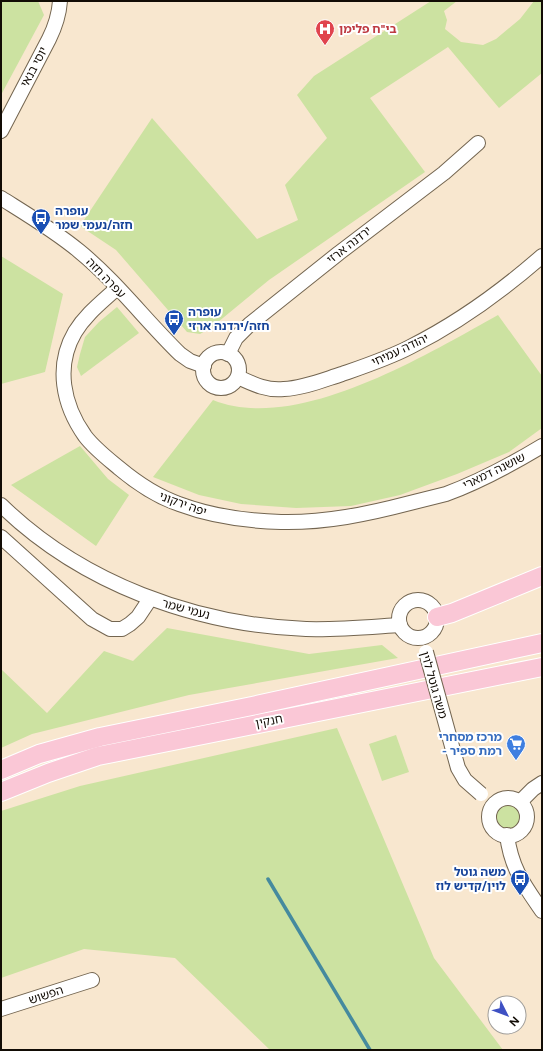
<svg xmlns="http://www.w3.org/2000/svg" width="543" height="1051" font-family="Figtree,'Noto Sans Hebrew',sans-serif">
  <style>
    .green { fill: #cce2a1 }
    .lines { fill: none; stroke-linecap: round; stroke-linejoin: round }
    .stream { stroke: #458a9e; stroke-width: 3.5 }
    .minor-casing { stroke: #736550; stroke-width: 16 }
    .major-casing { stroke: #fff; stroke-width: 20 }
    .minor { stroke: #fff; stroke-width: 14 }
    .major { stroke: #fac7d6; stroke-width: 18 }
    .minor-bridge-casing { stroke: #736550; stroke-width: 16; stroke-linecap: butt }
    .minor-bridge { stroke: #fff; stroke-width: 14 }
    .labels { text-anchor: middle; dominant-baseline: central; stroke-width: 4; stroke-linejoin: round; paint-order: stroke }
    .health-label { font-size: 12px; font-weight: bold; fill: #be3a42; stroke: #fff; text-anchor: start }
    .street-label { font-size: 12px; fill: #120c05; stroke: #fff }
    .transit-label { font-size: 12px; font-weight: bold; fill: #164399; stroke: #fff; text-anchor: start }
    .shop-label { font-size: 12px; font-weight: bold; fill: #366cbe; stroke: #fff; text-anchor: end }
  </style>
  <rect width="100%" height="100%" fill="#f8e7cf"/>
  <g class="green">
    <polygon points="1,1 38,1 44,15 1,95"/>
    <polygon points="431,1 457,1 444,11 447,20 445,29 461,42 483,45 496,39 520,19 534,1 542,1 542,73 499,108 448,47 370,98 425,172 269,280 212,327 200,334 187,332 116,250 80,226 152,118 257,239 298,220 285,185 327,138 297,95 314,76"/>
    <polygon points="1,256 63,294 45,372 1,384"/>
    <polygon points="117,307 139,333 81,376 77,367 80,354 85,337 99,322"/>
    <path d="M498 315 542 376V428L509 452 457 474 400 495 351 506 296 508 241 504 199 495 153 477 213 400C296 434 426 355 498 315Z"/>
    <polygon points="80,446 108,479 129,495 96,546 11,485"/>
    <polygon points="167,628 309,654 382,645 398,658 189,695 32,734 1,748 1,669 47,713 104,651 133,661"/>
    <polygon points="337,728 434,958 503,1050 270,1050 175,958 84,949 1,978 1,811 80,786"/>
    <polygon points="396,735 409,772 382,781 369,744"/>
    <circle cx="508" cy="817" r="14"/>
  </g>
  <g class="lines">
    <polyline class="stream" points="268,879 370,1050"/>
    <defs>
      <g id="minor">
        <path d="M1 131 49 39C55 27 59 15 60 1"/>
        <path d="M1 198C28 215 55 231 79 251 116 281 146 321 180 354L190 361 204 366"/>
        <path d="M117 288C102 302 86 314 75 332 55 366 63 405 85 436 94 448 107 458 119 468 137 483 156 496 179 504 211 516 246 521 281 522 325 523 368 514 410 503 422 500 434 497 446 494 479 482 512 464 542 446"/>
        <circle cx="221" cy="370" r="18"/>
        <polyline points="228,354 236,338 250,324 339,253 444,173 478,143"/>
        <path d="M238 377C253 384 267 391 284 389 304 388 323 380 342 374 365 366 389 358 410 347 458 323 502 291 542 256"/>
        <path d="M1 505C81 583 195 625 306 629 337 630 369 627 400 625"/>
        <polyline points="1,537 92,619 110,629 122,629 130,624 138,617 150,599"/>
        <circle cx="418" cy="619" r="19"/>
        <circle cx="508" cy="817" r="19"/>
        <polyline points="520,802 533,789 542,783"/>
        <path d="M507 835C511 868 524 885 542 911"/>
        <polyline points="1,1009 92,980"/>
      </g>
      <g id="major">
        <polyline points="437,617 452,613 542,576"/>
        <polyline points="1,770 39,754 100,737 252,706 542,643"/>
        <polyline points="1,792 48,773 98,756 542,667"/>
      </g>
    </defs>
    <use href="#minor" class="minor-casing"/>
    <use href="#major" class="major-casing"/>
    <use href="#minor" class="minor"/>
    <use href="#major" class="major"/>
    <defs>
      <polyline id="minor-bridge" points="426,652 458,768 465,780 481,794"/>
    </defs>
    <use href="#minor-bridge" class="minor-bridge-casing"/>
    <use href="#minor-bridge" class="minor-bridge"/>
  </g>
  <defs>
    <symbol id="hospital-pin" viewBox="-11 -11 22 30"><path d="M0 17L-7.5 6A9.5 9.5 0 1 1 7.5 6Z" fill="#e0444e" stroke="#fff"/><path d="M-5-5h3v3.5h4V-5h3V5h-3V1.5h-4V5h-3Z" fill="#fff"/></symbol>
    <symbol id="bus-pin" viewBox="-11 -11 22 30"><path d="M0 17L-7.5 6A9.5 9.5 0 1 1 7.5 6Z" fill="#1a4fb4" stroke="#fff"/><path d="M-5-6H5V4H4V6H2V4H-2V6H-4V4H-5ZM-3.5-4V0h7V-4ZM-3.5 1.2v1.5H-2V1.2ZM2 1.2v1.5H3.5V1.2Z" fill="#fff"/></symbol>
    <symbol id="supermarket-pin" viewBox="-11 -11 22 30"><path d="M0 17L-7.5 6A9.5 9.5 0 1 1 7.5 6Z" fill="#3f7fe0" stroke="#fff"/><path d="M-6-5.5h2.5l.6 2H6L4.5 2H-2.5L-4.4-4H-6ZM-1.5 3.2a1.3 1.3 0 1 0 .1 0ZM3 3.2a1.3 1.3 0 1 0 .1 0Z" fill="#fff"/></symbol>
  </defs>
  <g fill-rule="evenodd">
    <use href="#hospital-pin" x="314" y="18" width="22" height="30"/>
    <use href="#bus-pin" x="30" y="207" width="22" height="30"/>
    <use href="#bus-pin" x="163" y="308" width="22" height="30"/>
    <use href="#supermarket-pin" x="505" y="733" width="22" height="30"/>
    <use href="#bus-pin" x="509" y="868" width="22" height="30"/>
  </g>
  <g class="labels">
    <g class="health-label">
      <text x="339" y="29">בי"ח פלימן</text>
    </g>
    <g class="street-label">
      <text transform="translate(34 67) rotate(-62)">יוסי בנאי</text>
      <text transform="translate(349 245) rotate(-38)">ירדנה ארזי</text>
      <text transform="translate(106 278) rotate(46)">עפרה חזה</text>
      <text transform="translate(400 350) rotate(-25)">יהודה עמיחי</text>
      <text transform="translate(494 471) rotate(-26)">שושנה דמארי</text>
      <text transform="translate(183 504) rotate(20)">יפה ירקוני</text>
      <text transform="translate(186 609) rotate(15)">נעמי שמר</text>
      <text transform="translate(434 685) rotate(74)">משה גוטל לוין</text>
      <text transform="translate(269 721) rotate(-11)">חנקין</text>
      <text transform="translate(46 995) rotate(-18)">הפשוש</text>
    </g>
    <g class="transit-label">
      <text x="55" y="211">עופרה<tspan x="55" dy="14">חזה/נעמי שמר</tspan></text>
      <text x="188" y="312">עופרה<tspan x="188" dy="14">חזה/ירדנה ארזי</tspan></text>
      <text x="506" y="872" text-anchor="end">משה גוטל<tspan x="506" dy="14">לוין/קדיש לוז</tspan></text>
    </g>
    <g class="shop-label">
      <text x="502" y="737">מרכז מסחרי<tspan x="502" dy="14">- רמת ספיר</tspan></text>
    </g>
  </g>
  <rect width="543" height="1051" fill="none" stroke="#120c05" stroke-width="4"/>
  <g transform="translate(507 1015) rotate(132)"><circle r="19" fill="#ffffff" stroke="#a09e9b"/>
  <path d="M0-3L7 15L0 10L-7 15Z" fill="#3e50c3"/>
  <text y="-6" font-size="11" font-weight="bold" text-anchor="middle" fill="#120c05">N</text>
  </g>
</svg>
